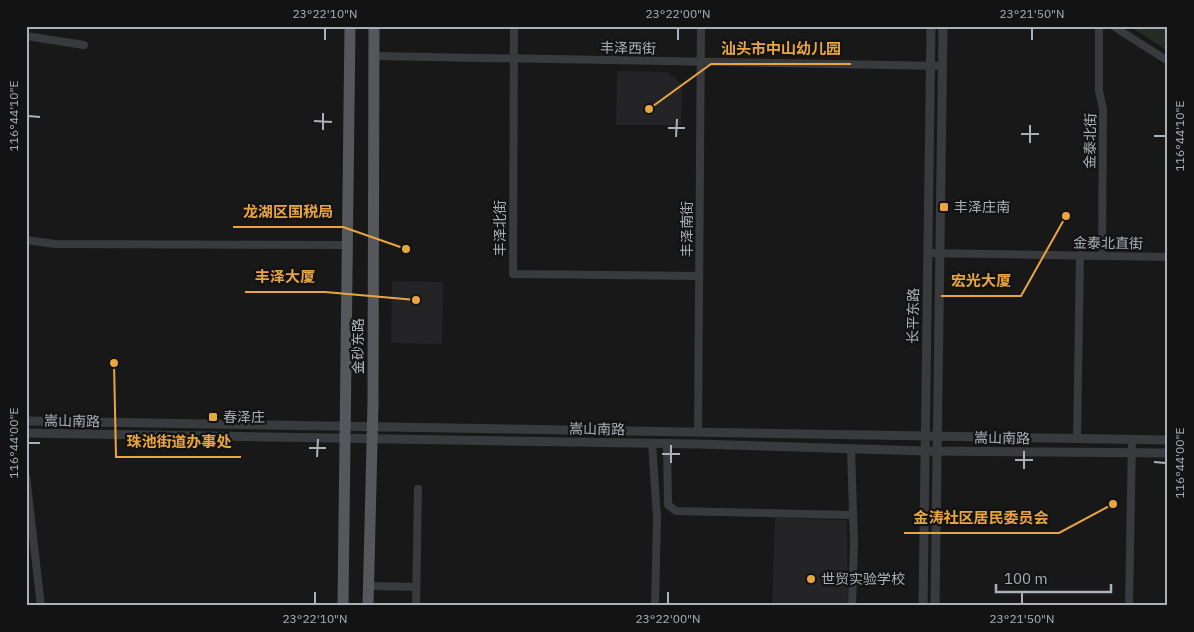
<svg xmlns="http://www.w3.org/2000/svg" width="1194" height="632" font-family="'IBM Plex Sans','Noto Sans SC',sans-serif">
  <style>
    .built { fill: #242426 }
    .green { fill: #242c24 }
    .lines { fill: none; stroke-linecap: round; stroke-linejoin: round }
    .minor { stroke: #393a3e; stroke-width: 8 }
    .tertiary { stroke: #393a3e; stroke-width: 9 }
    .primary { stroke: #55575d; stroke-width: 11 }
    .ticks { fill: none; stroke: #aab0b9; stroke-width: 2 }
    .poi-dot { fill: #e9a640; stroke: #131314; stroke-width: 2 }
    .labels { text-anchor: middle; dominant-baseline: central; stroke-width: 4.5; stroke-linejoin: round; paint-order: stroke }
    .street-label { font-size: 14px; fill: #aab0b9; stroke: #131314 }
    .poi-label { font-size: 14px; fill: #aab0b9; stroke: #131314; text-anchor: start }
    .leader { fill: none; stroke: #e9a640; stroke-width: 2 }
    .callout-dot { fill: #e9a640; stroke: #131314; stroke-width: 2 }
    .callout-label { font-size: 15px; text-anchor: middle; font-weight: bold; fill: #e9a640; stroke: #131314; stroke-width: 4.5; stroke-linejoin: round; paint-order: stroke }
    .neatline { fill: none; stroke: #aab0b9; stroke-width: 2 }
    .ticks-label { font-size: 12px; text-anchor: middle; fill: #aab0b9 }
  </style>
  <rect width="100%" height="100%" fill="#181819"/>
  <g class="built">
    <polygon points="617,71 667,72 676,79 681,84 682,93 681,125 616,125"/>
    <polygon points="392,281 443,282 442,344 391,343"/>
    <polygon points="775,518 847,520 848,606 772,606"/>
  </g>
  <polygon class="green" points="1129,26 1168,26 1168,51"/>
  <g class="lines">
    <g class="minor">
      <polyline points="514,26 513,274 699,276"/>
      <polyline points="1099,26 1099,91 1103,109 1102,256"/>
      <polyline points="1113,26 1168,61"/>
      <polyline points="26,36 84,45"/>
      <polyline points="373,56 943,66"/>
      <polyline points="26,240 55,244 347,245"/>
      <polyline points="928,253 1168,257"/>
      <polyline points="698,432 701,26"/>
      <polyline points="1077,439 1080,255"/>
      <polyline points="652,443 657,517 655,606"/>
      <polyline points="667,443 668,505 676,511 852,515"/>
      <polyline points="851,449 854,542 852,606"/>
      <polyline points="26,476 41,606"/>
      <polyline points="368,586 416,587"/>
      <polyline points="416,606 418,489"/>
      <polyline points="1129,606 1132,440"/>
    </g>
    <g class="tertiary">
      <path d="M26 421C407 425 787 436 1168 440"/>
      <polyline points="26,433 698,444 925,451 1168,453"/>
      <polyline points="923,606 931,26"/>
      <polyline points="935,606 943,26"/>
    </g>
    <g class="primary">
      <polyline points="343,606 350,26"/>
      <polyline points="368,606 373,403 374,26"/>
    </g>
  </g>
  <path class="ticks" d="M325 40V28M678 40V28M1032 40V28M28 116 40 117M314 121 332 122M668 128H685M323 130V113M1021 134H1039M1154 136H1166M676 137 677 119M1030 143V125M28 443H40M309 448H326M662 454H680M317 457 318 439M1015 460H1033M1154 462 1166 463M671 463V445M1024 469V451M315 604V592M668 604V592M1022 604V592"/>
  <g class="poi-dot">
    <rect x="939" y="202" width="10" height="10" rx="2.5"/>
    <rect x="208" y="412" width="10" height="10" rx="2.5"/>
    <circle cx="811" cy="579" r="5"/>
  </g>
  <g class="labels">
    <g class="street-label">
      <text transform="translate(628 48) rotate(1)">丰泽西街</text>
      <text transform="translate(1090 141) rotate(-89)">金泰北街</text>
      <text transform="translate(500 228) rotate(-90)">丰泽北街</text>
      <text transform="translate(687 229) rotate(-90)">丰泽南街</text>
      <text transform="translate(1108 243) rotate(1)">金泰北直街</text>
      <text transform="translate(913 316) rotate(-89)">长平东路</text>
      <text transform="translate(358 346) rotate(-90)">金砂东路</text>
      <text transform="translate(72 421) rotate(1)">嵩山南路</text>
      <text transform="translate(597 429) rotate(1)">嵩山南路</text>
      <text transform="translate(1002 438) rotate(1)">嵩山南路</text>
    </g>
    <g class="poi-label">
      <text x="954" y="207">丰泽庄南</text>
      <text x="223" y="417">春泽庄</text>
      <text x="821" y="579">世贸实验学校</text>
    </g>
  </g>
  <path class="leader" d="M649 109L711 64H851M406 249L343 227H233M416 300L325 292H245M1066 216L1021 296H941M114 363L116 457H241M1113 504L1059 533H904"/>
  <g class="callout-dot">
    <circle cx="649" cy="109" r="5"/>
    <circle cx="406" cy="249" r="5"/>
    <circle cx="416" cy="300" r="5"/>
    <circle cx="1066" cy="216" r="5"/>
    <circle cx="114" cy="363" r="5"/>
    <circle cx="1113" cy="504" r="5"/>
  </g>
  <g class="callout-label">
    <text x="781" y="54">汕头市中山幼儿园</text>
    <text x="288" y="217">龙湖区国税局</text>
    <text x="285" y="282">丰泽大厦</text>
    <text x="981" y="286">宏光大厦</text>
    <text x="179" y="447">珠池街道办事处</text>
    <text x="981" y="523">金涛社区居民委员会</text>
  </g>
  <rect width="1194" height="632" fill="none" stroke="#131314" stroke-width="55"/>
  <path d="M996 584v8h115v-8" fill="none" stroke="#aab0b9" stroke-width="2.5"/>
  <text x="1004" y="584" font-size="15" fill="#aab0b9" stroke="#131314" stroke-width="4" paint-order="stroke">100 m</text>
  <rect x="28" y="28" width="1138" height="576" class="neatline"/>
  <g class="ticks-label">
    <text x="325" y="18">23°22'10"N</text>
    <text x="678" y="18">23°22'00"N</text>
    <text x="1032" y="18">23°21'50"N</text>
    <text transform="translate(14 116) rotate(-90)" y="4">116°44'10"E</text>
    <text transform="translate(1180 136) rotate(-90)" y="4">116°44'10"E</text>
    <text transform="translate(14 443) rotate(-90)" y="4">116°44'00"E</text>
    <text transform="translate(1180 463) rotate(-90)" y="4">116°44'00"E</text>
    <text x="315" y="623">23°22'10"N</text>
    <text x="668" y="623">23°22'00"N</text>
    <text x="1022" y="623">23°21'50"N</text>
  </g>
</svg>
